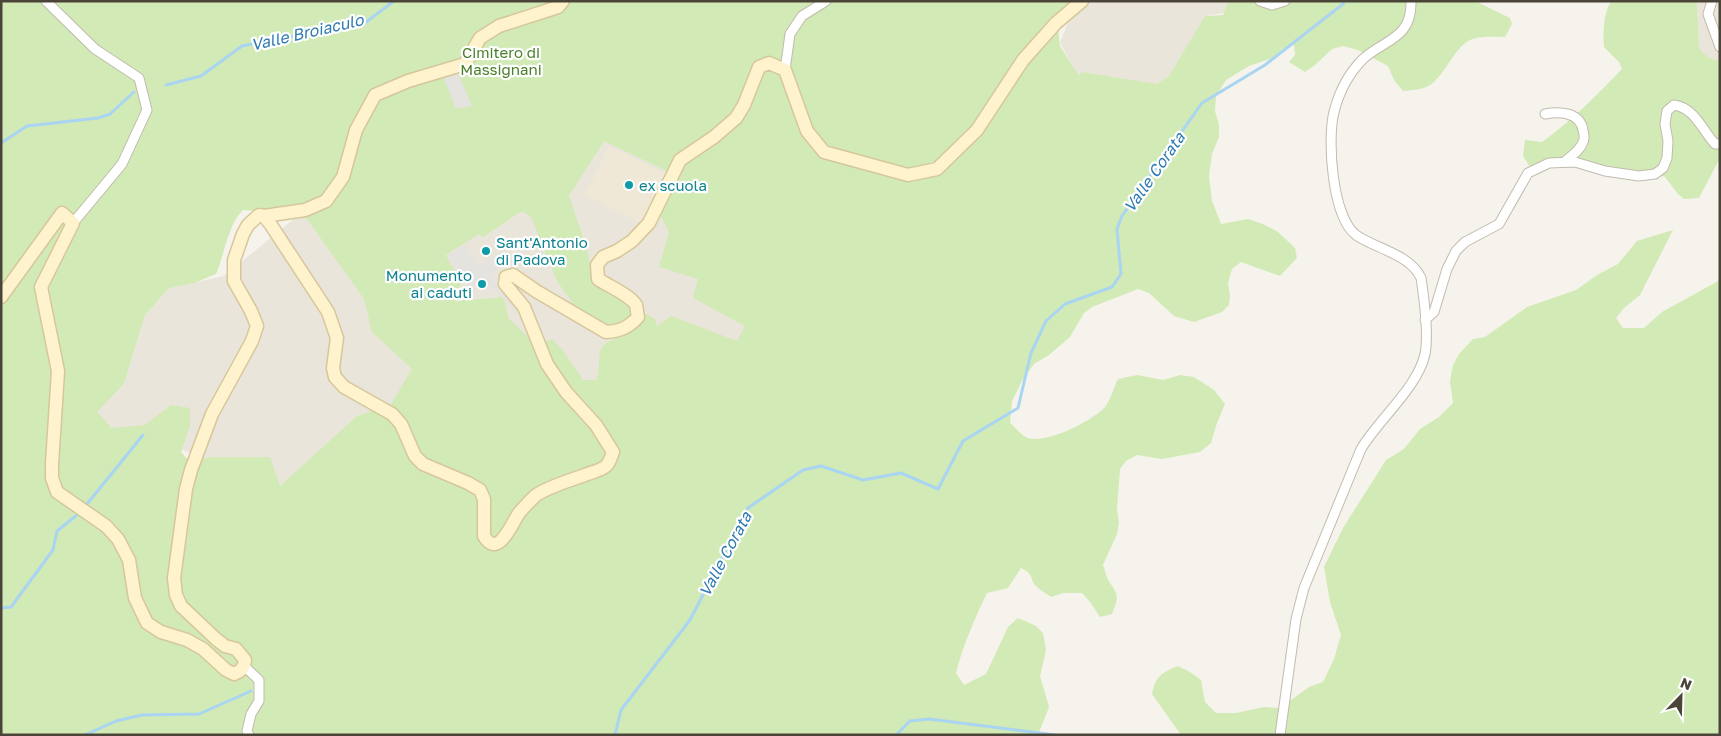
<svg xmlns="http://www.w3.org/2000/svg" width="1721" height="736" font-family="'Golos Text',sans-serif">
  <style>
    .residential { fill: #eae5da }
    .education { fill: #efe8d6 }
    .green { fill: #d2eab5; fill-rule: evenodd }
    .parking { fill: #e5e3e0 }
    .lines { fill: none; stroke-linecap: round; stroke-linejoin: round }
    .stream { stroke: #a9d4f2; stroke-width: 3 }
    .street-casing { stroke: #c2bbae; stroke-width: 11 }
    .secondary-casing { stroke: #d6c79b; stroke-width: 15 }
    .street { stroke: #fff; stroke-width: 9 }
    .secondary { stroke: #fff3cd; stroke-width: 12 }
    .culture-dot { fill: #0f9aa8; stroke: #fff; stroke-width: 2 }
    .labels { text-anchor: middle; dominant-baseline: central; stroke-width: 4.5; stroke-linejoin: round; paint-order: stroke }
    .park-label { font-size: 15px; fill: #4a7f2a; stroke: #fff }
    .culture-label { font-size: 15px; fill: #0d838f; stroke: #fff; text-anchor: start }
    .water-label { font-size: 16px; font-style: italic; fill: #2e7ab2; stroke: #fff }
  </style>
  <rect width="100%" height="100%" fill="#f6f3ec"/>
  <g class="residential">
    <polygon points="1082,1 1229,1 1223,13 1205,16 1164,101 1079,77 1060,43 1073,9"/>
    <polygon points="1697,1 1720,1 1720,58 1717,60 1710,59 1703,54 1699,48"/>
    <polygon points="611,130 713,197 770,344 280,486 123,428 112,428 96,412 124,384 145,315 169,288 224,276 305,210"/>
  </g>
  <polygon class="education" points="609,146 667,175 642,224 585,195"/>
  <g class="green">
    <path d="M1 1H1082L1057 17 1060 46 1079 76 1081 72 1157 84 1169 76 1205 16 1224 15 1223 13 1229 1H1475L1510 18 1512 24 1505 37C1495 37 1482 36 1473 39 1456 43 1445 76 1430 85 1422 90 1412 90 1403 91L1394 80 1388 66 1358 50 1343 46 1332 49 1315 65 1305 72 1289 62 1295 55 1294 45 1282 49 1273 58 1249 66 1226 80 1216 96 1215 111 1219 125V137L1212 154 1209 176 1212 201 1221 224 1248 219 1263 224 1278 232 1295 248 1297 258 1280 276 1241 262 1232 269 1228 283 1230 295 1229 305 1222 312 1194 322 1174 316 1149 293 1138 289 1092 307 1084 313 1070 337 1049 355 1034 364 1023 379 1012 401 1010 423C1015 427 1022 436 1028 438 1047 444 1092 421 1105 407 1111 399 1114 387 1118 379L1137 375 1163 380 1180 375 1194 377 1214 390 1225 404 1217 423 1211 443 1200 452 1162 459 1137 455 1126 461 1120 469 1117 509 1119 523 1117 534 1103 565C1105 570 1106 576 1108 580 1119 596 1119 596 1112 614L1100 617 1091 603 1082 593H1063L1051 597C1047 594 1041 591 1037 587 1029 580 1035 574 1021 568L1008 588 987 593C975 618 963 645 956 673L964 685 986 674 1008 627 1018 618 1036 626 1043 633 1046 650 1040 676 1049 707 1038 735H1ZM604 141 673 174 654 204 669 232 659 267 698 279 693 298 745 326 737 341 671 316 657 326 655 319 643 312 631 318 627 303 595 284 586 246 569 196ZM243 210 304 215 364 299 372 332 412 369 391 404 357 416 280 486 270 457H214L188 460 181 452 190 426V408L171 405 145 425 112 428 97 412 124 384 145 315 169 288 194 283 216 274C225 254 227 226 243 210ZM522 211 531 217 557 281 579 312 615 339C591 346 604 363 596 380H583L562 349 552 339 537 345 509 319 504 299 501 296 497 298 465 300 455 302C457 298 459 294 460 290 463 276 451 267 446 255L479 234 483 237Z"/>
    <path d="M1611 1H1697L1699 48C1704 55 1709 59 1717 60L1720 58V158L1699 198 1684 199 1678 194 1665 177 1647 171 1603 172 1571 163 1532 170 1523 156 1525 140 1542 142C1571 121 1597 95 1622 69L1619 62 1604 47C1603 31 1603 16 1611 1Z"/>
    <path d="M1673 230 1640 295 1624 308 1616 318 1623 328H1644L1662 312 1720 280V735H1181L1152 694C1156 676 1161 673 1178 666L1190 672 1201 680 1205 702 1216 713H1236L1264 707 1280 708 1309 687 1323 682 1334 659 1341 635 1330 602 1324 567 1343 528 1386 460 1404 449 1420 429 1439 417 1453 403 1450 381 1453 365 1459 354 1473 339 1485 337 1527 307 1576 290 1597 275 1618 264 1637 241Z"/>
  </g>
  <g class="parking">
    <polygon points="455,66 472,106 456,109 441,71"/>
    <polygon points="465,245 478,267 501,252 508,263 489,275 517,306 514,309 483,279 469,288 447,256"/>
  </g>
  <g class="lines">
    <g class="stream">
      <polyline points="166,85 201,76 242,46 366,22 394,1"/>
      <polyline points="1,143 27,126 98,118 110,114 134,92"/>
      <polyline points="87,504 143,435"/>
      <polyline points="1,608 11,607 53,550 57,531 77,515"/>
      <polyline points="85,735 116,721 142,715 199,714 251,691"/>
      <polyline points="615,735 621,710 690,620 748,508 803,470 821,466 863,480 901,473 938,489 963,441 1018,408 1031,353 1046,321 1065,304 1112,287 1121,274 1117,229 1122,216 1202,103 1265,65 1343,4 1344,1"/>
      <polyline points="896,735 910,721 929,719 1055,735"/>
    </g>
    <defs>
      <g id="street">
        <polyline points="46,1 95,49 139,78 147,110 122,164 73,223"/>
        <polyline points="1260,1 1272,5 1285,1"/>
        <polyline points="1712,1 1708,14 1720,47"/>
        <polyline points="785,70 790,34 802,16 826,1"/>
        <path d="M1545 114C1559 111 1580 112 1583 130 1584 134 1585 139 1583 142 1580 151 1571 156 1564 162"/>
        <path d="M1425 320 1434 312 1447 269 1456 251 1465 242 1499 224 1528 173 1549 163 1575 162 1605 171 1639 176 1655 174 1663 168 1667 158 1668 141 1665 124 1667 111 1674 105C1695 108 1702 130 1715 144H1720"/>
        <polyline points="244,666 259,680 259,701 251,714 247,731 249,735"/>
        <path d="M1280 735 1296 619 1304 588 1361 449C1379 419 1418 387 1425 354 1429 334 1424 298 1421 278 1410 254 1376 249 1356 235 1332 217 1327 139 1334 112 1339 92 1349 73 1363 59 1385 39 1412 39 1411 1"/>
      </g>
      <g id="secondary">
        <polyline points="264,216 305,210 326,201 343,177 356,130 375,95 408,81 465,64 480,38 499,26 558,7 563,1"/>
        <path d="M1 297 62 213 73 223 41 287 58 371 52 464V478L57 492 106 526 118 539 129 560 135 598 147 623 161 632 187 640 203 649 226 670 234 674C241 671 244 668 245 660L236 649 225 646 216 639 181 606 176 595 174 578 186 489 191 470 212 414 252 341 257 326 251 311 234 281V260L243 234 248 225 259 215 264 216 271 225 328 312 337 338 333 368 335 377 344 387 392 414 401 424 415 456 423 464 468 483 480 490 484 499V536C498 560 512 523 519 513 523 508 530 501 535 496 547 487 571 480 585 475 592 472 600 471 606 466 610 462 611 457 613 452L596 425 566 392 547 364 524 307 505 284 506 277 513 275 536 291 606 332C620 331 628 328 638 317 637 314 637 308 636 305 630 295 608 286 598 279L597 265 603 257 617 251 632 241 649 223 680 160 714 137 736 118 744 105 759 67 769 63 785 70 807 131 824 152 908 175 937 169 977 130 1023 60 1056 23 1082 1"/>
      </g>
    </defs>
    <use href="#street" class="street-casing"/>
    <use href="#secondary" class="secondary-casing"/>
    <use href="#street" class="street"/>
    <use href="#secondary" class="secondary"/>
  </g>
  <g class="culture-dot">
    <circle cx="629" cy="185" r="5"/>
    <circle cx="486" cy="251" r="5"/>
    <circle cx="482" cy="284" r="5"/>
  </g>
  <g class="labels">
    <g class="park-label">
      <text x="501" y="52">Cimitero di<tspan x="501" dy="17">Massignani</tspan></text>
    </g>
    <g class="culture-label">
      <text x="639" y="185">ex scuola</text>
      <text x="496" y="242">Sant'Antonio<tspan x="496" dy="17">di Padova</tspan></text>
      <text x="472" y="275" text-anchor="end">Monumento<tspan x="472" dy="17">ai caduti</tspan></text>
    </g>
    <g class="water-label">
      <text transform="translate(307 32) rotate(-13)">Valle Broiaculo</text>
      <text transform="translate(1154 172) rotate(-55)">Valle Corata</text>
      <text transform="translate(725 554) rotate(-62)">Valle Corata</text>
    </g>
  </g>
  <rect width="1721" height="736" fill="none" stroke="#4b4439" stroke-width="5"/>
  <g transform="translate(1681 696) rotate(23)" stroke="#ffffff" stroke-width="4" paint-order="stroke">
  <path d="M0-4L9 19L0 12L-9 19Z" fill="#4b4439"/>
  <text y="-8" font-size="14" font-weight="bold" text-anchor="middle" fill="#4b4439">N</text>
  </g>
</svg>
